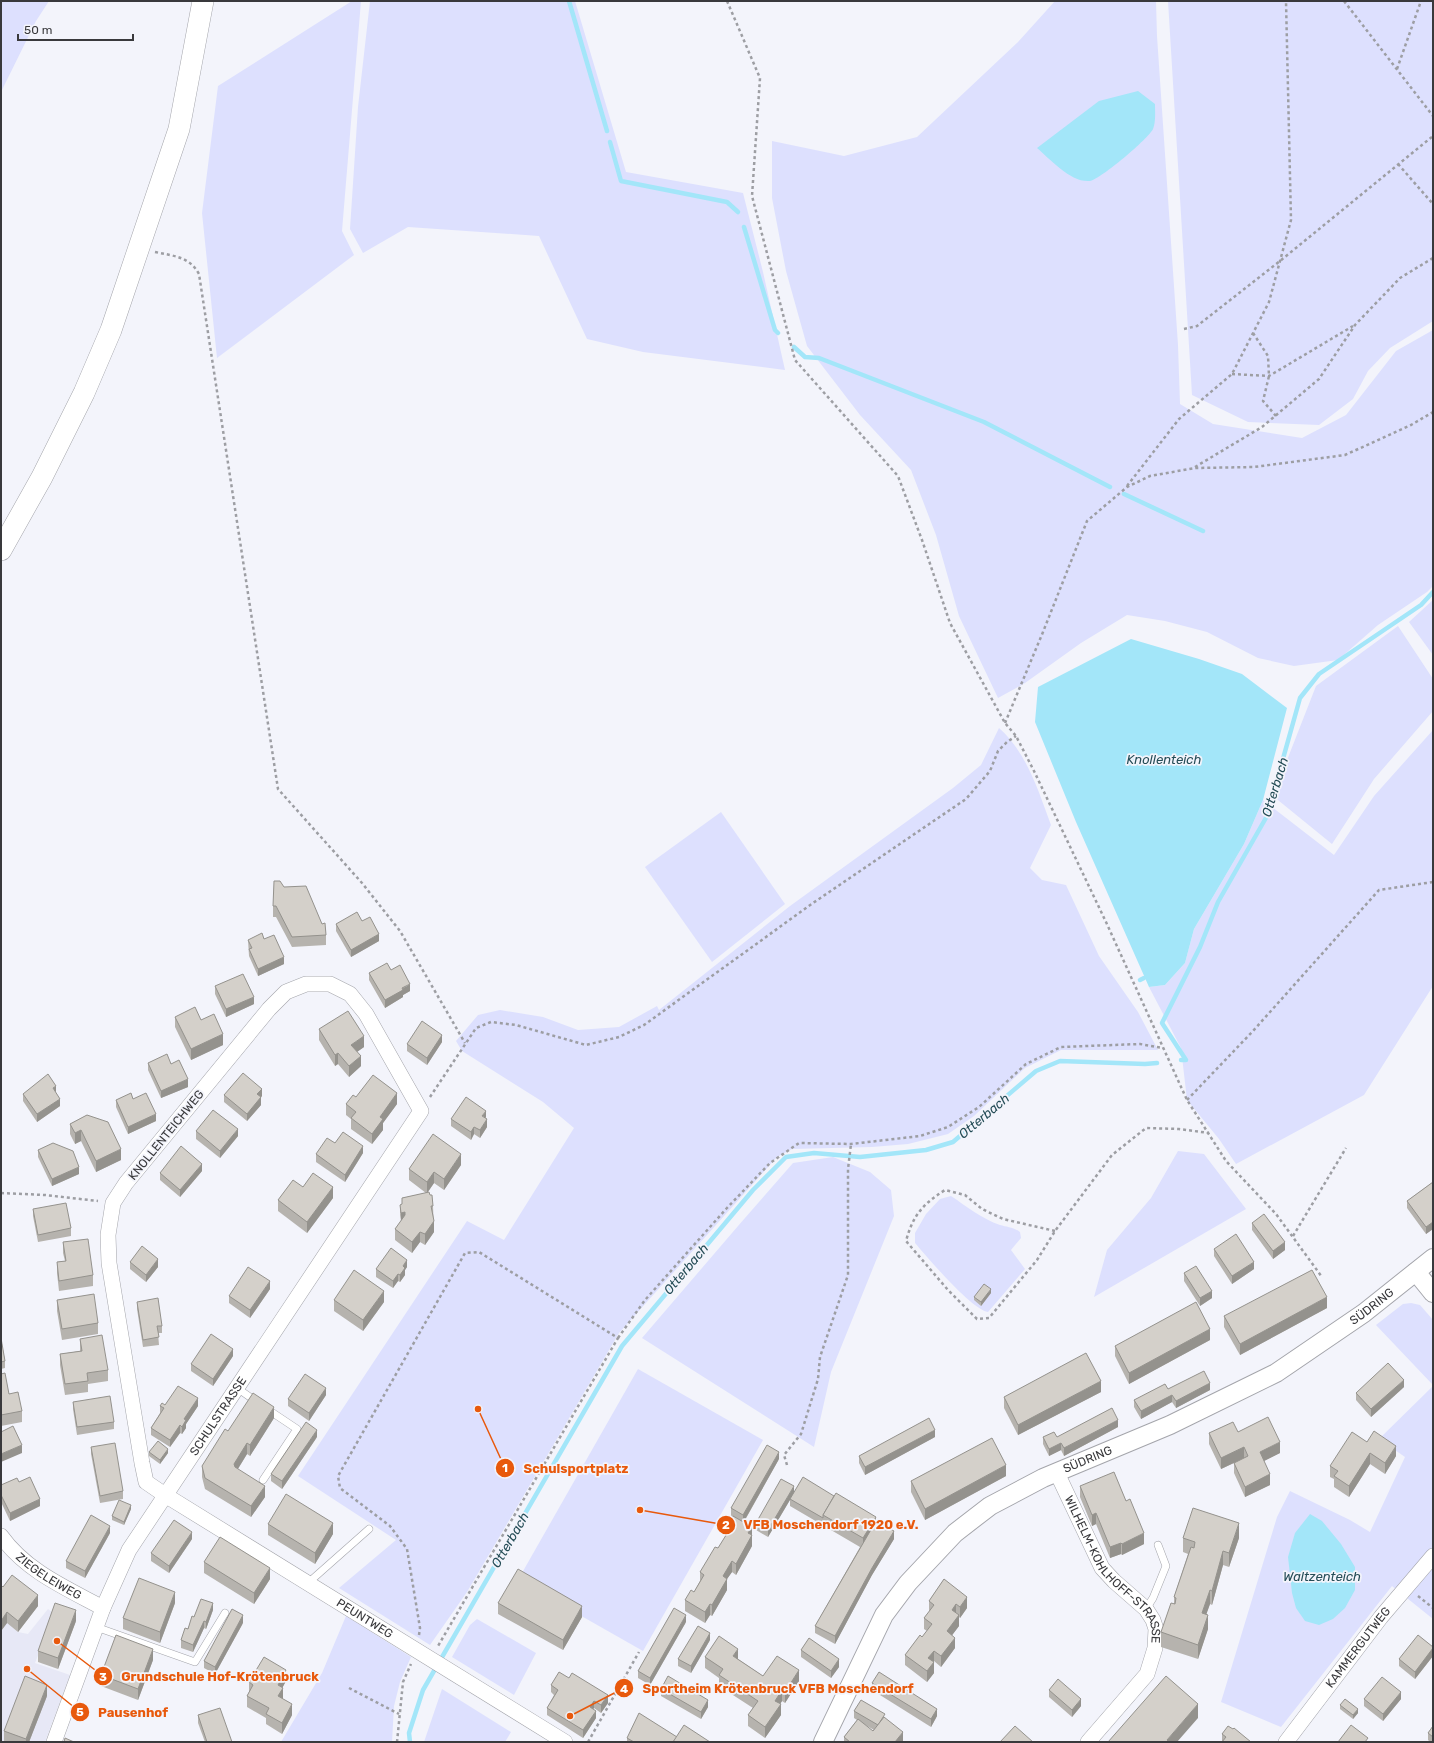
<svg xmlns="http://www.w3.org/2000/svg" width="1434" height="1743" font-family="Rubik,sans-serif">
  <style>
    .built { fill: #e7e8f6 }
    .green { fill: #dde0fe }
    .water { fill: #a3e6f9 }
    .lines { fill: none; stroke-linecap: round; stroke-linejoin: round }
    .stream { stroke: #a3e6f9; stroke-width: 4.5 }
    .service-casing { stroke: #a4a5ab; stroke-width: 8 }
    .minor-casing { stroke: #a4a5ab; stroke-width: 16 }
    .tertiary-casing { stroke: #a4a5ab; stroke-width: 20 }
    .secondary-casing { stroke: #a4a5ab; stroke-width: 22 }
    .path { stroke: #9d9ea3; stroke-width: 2.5; stroke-dasharray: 3 3; stroke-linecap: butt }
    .service { stroke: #fff; stroke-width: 7 }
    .minor { stroke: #fff; stroke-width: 15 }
    .tertiary { stroke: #fff; stroke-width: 18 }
    .secondary { stroke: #fff; stroke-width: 21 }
    .wall { fill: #b6b3ae; fill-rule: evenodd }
    .shaded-wall { fill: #94928d }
    .building { fill: #d4d0ca; stroke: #94928d }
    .labels { text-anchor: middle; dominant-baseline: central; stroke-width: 3.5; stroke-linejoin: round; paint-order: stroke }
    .street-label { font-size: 12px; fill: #39393c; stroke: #f3f4fb }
    .water-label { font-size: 13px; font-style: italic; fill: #244c56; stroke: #f3f4fb }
    .leader { fill: none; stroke: #e8590c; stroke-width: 1.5 }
    .callout-dot { fill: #e8590c; stroke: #f3f4fb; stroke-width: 1.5 }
    .mark-label { font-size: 12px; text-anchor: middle; font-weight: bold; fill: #fff }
    .callout-label { font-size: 13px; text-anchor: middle; font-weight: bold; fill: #e8590c; stroke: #f3f4fb; stroke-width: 3.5; stroke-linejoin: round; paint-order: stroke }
  </style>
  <rect width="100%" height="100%" fill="#f3f4fb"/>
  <polygon class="built" points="48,1609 54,1614 35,1663 70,1675 45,1742 1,1742 1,1663 2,1661 1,1660 1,1631 7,1623 18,1632 28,1634"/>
  <g class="green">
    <polygon points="1,1 49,1 36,21 1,92"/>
    <polygon points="352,1 361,1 342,231 354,255 217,358 202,213 218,86"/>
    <polygon points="370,1 575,1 626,172 743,193 763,272 785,370 643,352 587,339 539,236 408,227 363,253 350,229 358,107"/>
    <polygon points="1055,1 1156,1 1157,36 1178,345 1180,404 1213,424 1302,438 1346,415 1396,351 1433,330 1433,586 1427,592 1378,625 1338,660 1294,666 1258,658 1207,632 1165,621 1127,615 1081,643 1025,683 998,698 959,616 936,535 911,470 860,415 807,346 786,271 772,198 772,141 844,156 917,137 1018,42"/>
    <polygon points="1168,1 1433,1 1433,321 1390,348 1368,371 1353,399 1319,425 1248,422 1192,395"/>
    <polygon points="1433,600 1433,655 1409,622"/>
    <polygon points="1398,626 1433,679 1433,711 1374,779 1332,844 1273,796 1316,686"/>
    <path d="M999 728C1027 753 1038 790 1051 825L1030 868 1042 880 1066 885 1099 956 1138 1012 1158 1050H1061L1025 1068 974 1116 948 1134 908 1144 872 1147 792 1149 777 1157 619 1333 467 1592 430 1645 339 1588 396 1540 298 1476 467 1221 504 1240 574 1128 543 1102 462 1051 456 1041 478 1015 500 1010 543 1017 578 1030 619 1027 657 1006 659 1010 790 906 953 788 981 765Z"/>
    <polygon points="1433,730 1433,986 1364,1095 1236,1164 1219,1139 1187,1100 1181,1048 1149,987 1165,985 1185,963 1194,929 1244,844 1263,800 1334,855 1374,796"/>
    <polygon points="721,812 785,904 712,962 645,867"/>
    <polygon points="1178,1151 1204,1154 1246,1209 1094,1297 1107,1250 1151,1198"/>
    <polygon points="833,1157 870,1172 891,1190 894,1216 831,1372 814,1447 642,1338 738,1226 793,1163"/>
    <path d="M951 1196C966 1206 982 1219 1000 1225 1007 1227 1013 1227 1020 1232L1021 1238 1011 1250 1025 1269 988 1312C971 1309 927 1257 915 1243V1233L926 1214 940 1199Z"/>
    <polygon points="1411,1303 1420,1305 1433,1320 1433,1385 1376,1325 1403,1304"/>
    <polygon points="638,1369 763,1440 643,1651 518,1580"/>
    <polygon points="1433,1386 1433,1619 1392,1586 1281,1727 1221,1702 1277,1517 1290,1491 1350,1520 1370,1532 1405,1457 1379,1439"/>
    <polygon points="346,1616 411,1657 400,1682 394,1706 392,1742 281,1742 322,1673"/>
    <polygon points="477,1619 536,1653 514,1695 452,1657 470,1625"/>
    <polygon points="442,1689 511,1732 505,1742 424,1742"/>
  </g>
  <g class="water">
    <path d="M1138 91 1155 104C1155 111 1156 122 1153 129 1149 138 1101 179 1090 181 1071 183 1050 159 1037 148L1099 101Z"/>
    <polygon points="1131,639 1199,659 1242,674 1287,708 1263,800 1244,844 1194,929 1185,963 1165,985 1149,987 1076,822 1035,722 1038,687"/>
    <polygon points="1310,1514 1322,1521 1341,1544 1355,1567 1355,1590 1345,1608 1333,1619 1319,1625 1305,1621 1296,1608 1292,1593 1288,1557 1295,1533"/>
  </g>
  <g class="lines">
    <g class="stream">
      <polyline points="569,1 607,131"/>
      <polyline points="610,142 621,181 727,202 738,212"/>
      <polyline points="744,227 775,330 778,333"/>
      <polyline points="794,347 805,357 819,358 984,422 1110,487"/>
      <polyline points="1124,494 1203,531"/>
      <polyline points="1140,980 1144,978"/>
      <polyline points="1181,1060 1186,1060 1162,1023 1200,947 1218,902 1267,816 1300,698 1319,674 1421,605 1433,592"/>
      <polyline points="410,1742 409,1733 423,1690 622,1346 753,1190 786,1157 814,1153 860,1157 926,1150 953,1142 1036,1071 1060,1061 1145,1064 1157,1063"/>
    </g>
    <defs>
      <g id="service">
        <polyline points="237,1388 257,1402"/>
        <polyline points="263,1480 297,1429 267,1409"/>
        <polyline points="308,1583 369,1529"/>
        <polyline points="1146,1609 1153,1598 1166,1566 1158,1545"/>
        <polyline points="96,1627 195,1662 225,1613"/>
      </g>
      <g id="minor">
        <path id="s1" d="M1057 1473 1102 1568 1114 1581 1146 1609 1153 1620 1156 1629 1155 1648 1147 1674 1088 1742"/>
        <path id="s2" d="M1 1536C26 1571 66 1588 103 1608"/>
        <path id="s3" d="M54 1742 103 1608 129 1550 421 1111 366 1014 350 994 330 984H306L286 992 269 1009 126 1183 113 1203 108 1235 109 1263 142 1463 146 1482 165 1495 565 1742"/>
        <path id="s4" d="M1286 1742 1381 1617 1433 1556"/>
      </g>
      <g id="tertiary">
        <polyline points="1416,1272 1433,1293"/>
        <path id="s5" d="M823 1742 884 1615 908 1583 955 1533 990 1506 1043 1478 1170 1425 1276 1373 1364 1313 1433 1258"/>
      </g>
      <polyline id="secondary" points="1,550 42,477 84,393 111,330 179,129 203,1"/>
    </defs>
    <use href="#service" class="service-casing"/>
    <use href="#minor" class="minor-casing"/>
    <use href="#tertiary" class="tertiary-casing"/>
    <use href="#secondary" class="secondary-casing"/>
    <g class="path">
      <polyline points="727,1 760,78 752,196 795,360 898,476 922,540 950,623 1005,723 1016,736 1034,771 1106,922 1187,1100 1226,1161 1276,1214 1322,1277"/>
      <polyline points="1344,1 1433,116"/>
      <polyline points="1397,69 1421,1"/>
      <polyline points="1398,164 1433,204"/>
      <path d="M155 252C173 256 189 256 199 274L278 789 362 883 400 931 465 1043"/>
      <polyline points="1184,329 1197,326 1280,261 1433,136"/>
      <polyline points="1253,333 1268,356 1269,376 1263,401 1276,416"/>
      <polyline points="1232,374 1269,376 1353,326"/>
      <polyline points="1195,467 1262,427 1319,379 1355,325 1400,278 1433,258"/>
      <polyline points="1127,486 1179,419 1232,374 1269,302 1291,220 1286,1"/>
      <polyline points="1005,723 1043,632 1087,521 1127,487 1150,476 1195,468 1254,467 1345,455 1411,425 1433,412"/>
      <polyline points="430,1097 476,1028 491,1022 516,1025 586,1045 619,1037 644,1025 813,903 966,799 990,771 998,751 1007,742 1016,736"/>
      <polyline points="1187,1100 1253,1031 1379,890 1433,882"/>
      <polyline points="1,1193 45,1195 98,1201"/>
      <path d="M1055 1231 1003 1219 982 1209 965 1195 945 1190C923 1204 913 1215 906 1241L948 1290 977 1319 989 1318 1037 1260 1055 1231 1112 1155 1146 1128 1179 1129 1209 1133"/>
      <polyline points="1293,1236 1346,1148"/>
      <polyline points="618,1338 645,1300 726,1209 770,1163 799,1143 851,1144 920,1136 948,1127 979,1107 1026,1064 1061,1047 1140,1044 1163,1048"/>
      <polyline points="787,1465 784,1455 801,1434 818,1379 820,1357 848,1275 848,1169 851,1144"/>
      <polyline points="1418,1596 1433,1608"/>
      <polyline points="419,1635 420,1628 407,1549 390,1526 340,1488 338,1476 465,1253 479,1252 618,1338 438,1646"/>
      <polyline points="349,1688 399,1714"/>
      <polyline points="397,1742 403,1682 411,1664"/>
      <polyline points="588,1742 639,1652"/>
    </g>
    <use href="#service" class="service"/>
    <use href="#minor" class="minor"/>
    <use href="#tertiary" class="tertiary"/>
    <use href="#secondary" class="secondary"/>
  </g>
  <g class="wall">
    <polygon points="284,887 326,935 326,945 292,947 276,917 273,917 273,906"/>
    <polygon points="336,924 379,941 351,957 336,931"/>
    <polygon points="264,939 284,964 258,976 249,956 248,940"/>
    <polygon points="391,970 410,991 403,995 403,997 385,1008 369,980 369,973"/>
    <polygon points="215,986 254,1004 226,1017 215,994"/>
    <polygon points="175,1017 201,1020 223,1045 191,1060 175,1027"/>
    <polygon points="319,1029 364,1047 357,1052 361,1066 349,1077 338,1064 335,1066 319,1040"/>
    <polygon points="442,1042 427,1065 407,1051 407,1044"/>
    <polygon points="148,1063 188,1087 161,1098 148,1070"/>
    <polygon points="56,1093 60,1106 37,1122 23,1101 23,1094"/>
    <polygon points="224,1095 262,1096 261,1097 261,1105 247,1121 224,1102"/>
    <polygon points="356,1097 397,1104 383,1123 383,1130 372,1144 351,1129 351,1119 346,1115 346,1104"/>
    <polygon points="133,1099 156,1121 128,1134 116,1107 116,1100"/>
    <polygon points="87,1115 121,1160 96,1172 81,1141 75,1144 70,1134 70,1124"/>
    <polygon points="451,1119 487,1127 480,1138 474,1134 471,1140 451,1126"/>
    <polygon points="196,1131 238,1136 220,1158 196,1139"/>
    <polygon points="335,1143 363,1153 345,1182 316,1162 316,1154"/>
    <polygon points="38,1150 79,1174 52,1186 38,1157"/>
    <polygon points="461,1165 444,1190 434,1183 428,1192 433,1206 434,1232 425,1245 420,1242 412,1253 395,1240 395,1229 401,1221 400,1215 400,1205 402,1204 402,1198 426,1193 409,1180 409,1169"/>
    <polygon points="202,1171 180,1197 160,1180 160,1173"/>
    <polygon points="1433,1182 1433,1229 1426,1234 1407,1208 1407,1201"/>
    <polygon points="303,1187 333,1198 307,1233 278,1211 278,1200"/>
    <polygon points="33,1209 71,1228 71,1236 38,1242 33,1216"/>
    <polygon points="1252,1223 1285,1250 1273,1259 1252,1230"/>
    <polygon points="63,1242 93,1275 93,1286 59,1291 57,1273 57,1262 65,1261 63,1253"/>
    <polygon points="1214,1249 1254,1269 1232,1284 1214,1256"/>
    <polygon points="130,1262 158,1267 146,1282 130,1269"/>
    <polygon points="407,1267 405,1270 405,1275 400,1282 398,1281 393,1288 376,1277 376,1269"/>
    <polygon points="1184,1273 1212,1298 1200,1306 1184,1281"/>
    <polygon points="270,1289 250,1318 229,1303 229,1296"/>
    <polygon points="991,1293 981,1306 974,1300 974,1297"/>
    <polygon points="57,1300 98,1323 98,1334 62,1340 57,1311"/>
    <polygon points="334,1300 384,1302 363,1331 334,1311"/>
    <polygon points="137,1302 162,1326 162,1333 158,1333 159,1345 143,1347 137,1309"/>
    <polygon points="1327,1308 1240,1355 1224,1327 1224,1316"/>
    <polygon points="1,1338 5,1361 5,1368 1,1369"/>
    <polygon points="80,1339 108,1370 108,1381 88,1384 88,1392 65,1395 60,1365 60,1354 80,1351"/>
    <polygon points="1210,1340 1129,1384 1115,1356 1115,1346"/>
    <polygon points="233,1356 213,1386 191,1371 191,1364"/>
    <polygon points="1,1374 9,1394 22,1411 22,1422 1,1426"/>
    <polygon points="1404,1387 1371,1417 1356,1400 1356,1393"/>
    <polygon points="1168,1389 1210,1390 1176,1408 1172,1402 1141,1419 1134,1407 1134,1400"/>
    <polygon points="1101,1392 1018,1435 1004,1408 1004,1397"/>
    <polygon points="326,1395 309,1421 288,1406 288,1399"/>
    <polygon points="73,1402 114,1422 114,1429 77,1435 73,1409"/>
    <polygon points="165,1405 198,1406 186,1424 186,1428 182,1434 180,1433 170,1447 151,1435 151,1428 160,1413 160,1406"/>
    <polygon points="274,1418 250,1456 247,1454 238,1469 265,1497 251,1517 205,1489 202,1477 202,1466 228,1431"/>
    <polygon points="1118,1427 1064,1456 1061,1450 1049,1456 1043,1444 1043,1437 1057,1437"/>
    <polygon points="1238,1432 1280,1453 1264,1461 1270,1485 1245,1497 1234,1473 1234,1463 1221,1469 1209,1444 1209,1433"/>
    <polygon points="317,1437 282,1489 271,1481 271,1474"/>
    <polygon points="935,1437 865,1475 859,1463 859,1456"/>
    <polygon points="1367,1442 1396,1456 1385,1474 1370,1464 1349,1497 1334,1487 1334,1479 1330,1477 1330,1466"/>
    <polygon points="91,1447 123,1491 123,1499 100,1503 91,1454"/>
    <polygon points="149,1452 168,1453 160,1464 149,1456"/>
    <polygon points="779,1459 744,1522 752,1535 752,1546 736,1575 732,1572 727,1579 727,1590 712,1616 710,1615 705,1623 685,1611 685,1600 694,1592 700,1581 700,1572 718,1548 725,1538 725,1530 733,1517 731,1516 731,1508"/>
    <polygon points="1006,1476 925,1520 911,1492 911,1481"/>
    <polygon points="19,1482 40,1506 10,1521 1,1502 1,1485"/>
    <polygon points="1080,1486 1144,1544 1122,1555 1121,1554 1110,1558 1096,1524 1092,1526 1080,1497"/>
    <polygon points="794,1493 876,1521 894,1539 872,1575 835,1644 815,1633 815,1626 860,1547 790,1506 790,1500 768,1537 756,1530 756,1523"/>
    <polygon points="131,1509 124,1525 112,1520 112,1516"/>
    <polygon points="268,1524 333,1534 315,1564 268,1535"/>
    <polygon points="110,1533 85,1578 66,1568 66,1561"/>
    <polygon points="1183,1538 1239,1538 1229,1567 1223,1565 1212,1605 1210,1604 1206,1614 1208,1629 1198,1659 1161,1647 1161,1632 1174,1604 1174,1597 1188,1554 1183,1552"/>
    <polygon points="192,1539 169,1573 151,1561 151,1553"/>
    <polygon points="204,1562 270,1579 254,1604 204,1573"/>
    <polygon points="1,1577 2,1586 38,1606 18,1632 7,1623 1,1631"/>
    <polygon points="944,1579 967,1608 960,1618 959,1617 959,1626 952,1635 955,1648 941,1667 934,1661 934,1673 927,1682 905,1665 905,1655 922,1637 927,1631 924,1629 924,1618 929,1612 929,1601"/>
    <polygon points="175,1603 160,1643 123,1629 123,1618"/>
    <polygon points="498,1603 582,1617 563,1650 498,1614"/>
    <polygon points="213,1610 206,1629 204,1628 193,1652 181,1648 181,1640 194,1617"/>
    <polygon points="76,1621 58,1669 38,1662 38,1651"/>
    <polygon points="686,1622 650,1685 638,1678 638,1671"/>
    <polygon points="243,1623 215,1674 204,1668 204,1661"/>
    <polygon points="710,1640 691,1673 678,1666 678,1659"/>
    <polygon points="1433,1647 1433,1656 1415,1679 1399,1666 1399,1659"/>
    <polygon points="801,1650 839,1667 831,1678 801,1657"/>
    <polygon points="705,1657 738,1659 763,1676 799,1681 785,1703 782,1701 780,1704 781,1715 765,1738 748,1726 748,1715 753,1708 719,1686 719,1678 705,1668"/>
    <polygon points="153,1660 138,1700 101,1686 101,1675"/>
    <polygon points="286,1681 282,1688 283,1699 292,1715 282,1734 266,1724 266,1718 247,1707 247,1696 249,1692 249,1682"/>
    <polygon points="872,1683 937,1716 931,1727 872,1690"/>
    <polygon points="551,1685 608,1703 601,1713 594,1708 593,1709 596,1718 583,1738 547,1715 547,1708 554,1695 551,1692"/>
    <polygon points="661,1689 708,1707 701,1719 661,1696"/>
    <polygon points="1049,1690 1081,1706 1072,1717 1049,1697"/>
    <polygon points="47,1696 29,1742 4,1742 4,1731"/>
    <polygon points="1364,1699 1401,1699 1383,1721 1364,1706"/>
    <polygon points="1340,1705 1358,1713 1353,1719 1340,1709"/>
    <path d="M854 1711 885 1718 903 1742H844V1737L857 1720 854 1718ZM862 1723 874 1730 873 1731Z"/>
    <polygon points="198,1715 232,1742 205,1742 198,1723"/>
    <polygon points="1433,1726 1433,1742 1430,1742 1428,1740 1428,1733"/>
    <polygon points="1222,1734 1251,1742 1222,1741"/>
    <polygon points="677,1737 710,1742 627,1742 627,1738"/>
  </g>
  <g class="shaded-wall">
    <polygon points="379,934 379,941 351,957 351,950"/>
    <polygon points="284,957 284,964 258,976 258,969"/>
    <polygon points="410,984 410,991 403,995 403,997 385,1008 385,1000"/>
    <polygon points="254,997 254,1004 226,1017 226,1009"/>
    <polygon points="223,1034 223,1045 191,1060 191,1049"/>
    <polygon points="442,1035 442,1042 427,1065 427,1058"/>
    <polygon points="364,1036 364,1047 351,1056 351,1045"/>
    <polygon points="338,1053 338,1064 335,1066 335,1055"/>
    <polygon points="361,1056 361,1066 349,1077 349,1066"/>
    <polygon points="188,1079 188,1087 161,1098 161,1091"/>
    <polygon points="56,1086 56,1093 53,1088"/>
    <polygon points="262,1089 262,1096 257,1102 257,1094"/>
    <polygon points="397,1093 397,1104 383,1123 383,1130 372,1144 372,1134 380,1117"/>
    <polygon points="261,1097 261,1105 247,1121 247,1114"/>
    <polygon points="60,1099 60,1106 37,1122 37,1114"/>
    <polygon points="486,1111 486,1118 482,1116"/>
    <polygon points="156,1114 156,1121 128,1134 128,1127"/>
    <polygon points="487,1119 487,1127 480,1138 480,1130"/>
    <polygon points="474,1127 474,1134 471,1140 471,1132"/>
    <polygon points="238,1129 238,1136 220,1158 220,1151"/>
    <polygon points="81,1130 81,1141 75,1144 75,1133"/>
    <polygon points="363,1146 363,1153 345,1182 345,1175"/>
    <polygon points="121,1149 121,1160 96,1172 96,1161"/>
    <polygon points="461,1154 461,1165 444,1190 444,1179"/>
    <polygon points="202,1164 202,1171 180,1197 180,1190"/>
    <polygon points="79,1167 79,1174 52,1186 52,1179"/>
    <polygon points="434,1172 434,1183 427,1193 427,1182"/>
    <polygon points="333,1187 333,1198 307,1233 307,1222"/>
    <polygon points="405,1212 405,1223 401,1224 401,1213"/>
    <polygon points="434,1221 434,1232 425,1245 425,1234"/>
    <polygon points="1433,1222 1433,1229 1426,1234 1426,1227"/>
    <polygon points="420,1232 420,1242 412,1253 412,1242"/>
    <polygon points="1285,1242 1285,1250 1273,1259 1273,1251"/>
    <polygon points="158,1259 158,1267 146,1282 146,1275"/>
    <polygon points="407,1260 407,1267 405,1270 405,1275 400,1282 400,1275 403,1266"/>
    <polygon points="1254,1262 1254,1269 1232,1284 1232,1276"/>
    <polygon points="398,1274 398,1281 393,1288 393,1281"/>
    <polygon points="270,1281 270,1289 250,1318 250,1310"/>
    <polygon points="991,1289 991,1293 981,1306 981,1302"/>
    <polygon points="384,1291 384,1302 363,1331 363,1320"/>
    <polygon points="1212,1291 1212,1298 1200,1306 1200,1298"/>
    <polygon points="1327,1297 1327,1308 1240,1355 1240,1344"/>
    <polygon points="1210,1329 1210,1340 1129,1384 1129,1373"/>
    <polygon points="233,1349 233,1356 213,1386 213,1379"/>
    <polygon points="1404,1380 1404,1387 1371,1417 1371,1409"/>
    <polygon points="1101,1381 1101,1392 1018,1435 1018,1425"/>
    <polygon points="1210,1383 1210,1390 1176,1408 1176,1401"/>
    <polygon points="326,1388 326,1395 309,1421 309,1413"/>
    <polygon points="1172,1395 1172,1402 1141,1419 1141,1411"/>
    <polygon points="198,1398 198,1406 186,1424 186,1428 182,1434 182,1427 184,1419"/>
    <polygon points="274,1407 274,1418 250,1456 250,1445"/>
    <polygon points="1118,1420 1118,1427 1064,1456 1064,1448"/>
    <polygon points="180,1425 180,1433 170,1447 170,1440"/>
    <polygon points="317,1430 317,1437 282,1489 282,1481"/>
    <polygon points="935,1430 935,1437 865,1475 865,1467"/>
    <polygon points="1280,1442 1280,1453 1260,1463 1260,1452"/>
    <polygon points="247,1443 247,1454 234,1475 234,1464"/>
    <polygon points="1061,1443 1061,1450 1049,1456 1049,1449"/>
    <polygon points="22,1445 22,1453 1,1462 1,1454"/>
    <polygon points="1396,1446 1396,1456 1385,1474 1385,1463"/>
    <polygon points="1244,1447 1244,1458 1221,1469 1221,1458"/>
    <polygon points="168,1449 168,1453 160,1464 160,1460"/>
    <polygon points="779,1452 779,1459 743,1523 743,1515"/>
    <polygon points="1370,1453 1370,1464 1349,1497 1349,1486"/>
    <polygon points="1006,1465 1006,1476 925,1520 925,1509"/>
    <polygon points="1270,1474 1270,1485 1245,1497 1245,1487"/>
    <polygon points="265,1486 265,1497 251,1517 251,1506"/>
    <polygon points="794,1486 794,1493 768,1537 768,1530"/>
    <polygon points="40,1499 40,1506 10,1521 10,1513"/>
    <polygon points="131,1505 131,1509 124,1525 124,1522"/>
    <polygon points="1096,1513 1096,1524 1092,1526 1092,1515"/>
    <polygon points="876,1517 876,1528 863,1549 863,1538"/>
    <polygon points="333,1523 333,1534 315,1564 315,1553"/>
    <polygon points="1239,1523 1239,1538 1229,1567 1229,1553"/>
    <polygon points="110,1526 110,1533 85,1578 85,1571"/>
    <polygon points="752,1527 752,1546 736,1575 736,1564 748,1533"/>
    <polygon points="894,1531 894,1539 872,1575 835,1644 835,1636 872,1568"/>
    <polygon points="192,1532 192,1539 169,1573 169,1566"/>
    <polygon points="1144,1533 1144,1544 1122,1555 1122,1544"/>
    <polygon points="1121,1543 1121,1554 1110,1558 1110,1547"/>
    <polygon points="1223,1551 1223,1565 1212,1605 1212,1591"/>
    <polygon points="732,1561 732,1572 727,1579 727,1590 712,1616 712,1605 723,1576"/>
    <polygon points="270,1568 270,1579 254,1604 254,1593"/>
    <polygon points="2,1578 2,1589 1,1590 1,1580"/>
    <polygon points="1210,1590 1210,1604 1202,1627 1202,1613"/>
    <polygon points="175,1592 175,1603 160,1643 160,1632"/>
    <polygon points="38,1595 38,1606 18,1632 18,1621"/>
    <polygon points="967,1597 967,1608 960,1618 960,1607"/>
    <polygon points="213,1603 213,1610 206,1629 206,1622"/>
    <polygon points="710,1604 710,1615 705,1623 705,1612"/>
    <polygon points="956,1604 956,1615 952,1610"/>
    <polygon points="582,1606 582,1617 563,1650 563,1640"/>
    <polygon points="76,1610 76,1621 58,1669 58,1658"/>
    <polygon points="7,1612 7,1623 1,1631 1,1621"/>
    <polygon points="243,1615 243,1623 215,1674 215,1667"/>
    <polygon points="686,1615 686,1622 650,1685 650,1678"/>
    <polygon points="959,1615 959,1626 947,1642 947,1631"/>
    <polygon points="1208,1615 1208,1629 1198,1659 1198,1645"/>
    <polygon points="204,1621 204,1628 193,1652 193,1645"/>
    <polygon points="710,1633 710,1640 691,1673 691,1666"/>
    <polygon points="955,1638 955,1648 941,1667 941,1656"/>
    <polygon points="1433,1648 1433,1656 1415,1679 1415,1672"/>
    <polygon points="153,1649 153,1660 138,1700 138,1689"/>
    <polygon points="738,1649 738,1660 733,1656"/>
    <polygon points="2,1650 2,1661 1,1663 1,1652"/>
    <polygon points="934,1651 934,1661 928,1669 928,1658"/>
    <polygon points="839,1659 839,1667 831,1678 831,1671"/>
    <polygon points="934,1662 934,1673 927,1682 927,1671"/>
    <polygon points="286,1670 286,1681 278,1696 278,1685"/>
    <polygon points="799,1670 799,1681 785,1703 785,1692"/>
    <polygon points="47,1685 47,1696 29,1742 26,1742 26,1739"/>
    <polygon points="283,1688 283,1699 278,1696"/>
    <polygon points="782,1690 782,1701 775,1712 775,1701"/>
    <polygon points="1401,1692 1401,1699 1383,1721 1383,1714"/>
    <polygon points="608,1695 608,1703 601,1713 601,1705"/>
    <polygon points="1081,1699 1081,1706 1072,1717 1072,1710"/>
    <polygon points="708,1700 708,1707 701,1719 701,1712"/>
    <polygon points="594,1701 594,1708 590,1714 590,1707"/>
    <polygon points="292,1704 292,1715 282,1734 282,1723"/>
    <polygon points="781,1704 781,1715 765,1738 765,1727"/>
    <polygon points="1198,1704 1198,1718 1177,1742 1167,1742 1167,1740"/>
    <polygon points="937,1709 937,1716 931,1727 931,1719"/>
    <polygon points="1358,1709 1358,1713 1353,1719 1353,1715"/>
    <polygon points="596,1711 596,1718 583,1738 583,1730"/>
    <polygon points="903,1732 903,1742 895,1742"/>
  </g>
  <g class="building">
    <polygon points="274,881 280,881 284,887 306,886 322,924 325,923 326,935 292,937 276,906 273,906"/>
    <polygon points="357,912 362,921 370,917 379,934 351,950 336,924"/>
    <polygon points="262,933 264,939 274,935 284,957 258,969 249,949 252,948 248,940"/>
    <polygon points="387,963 391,970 400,965 410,984 402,988 403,990 385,1000 369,973"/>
    <polygon points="243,974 254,997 226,1009 215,986"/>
    <polygon points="195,1007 201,1020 214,1014 223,1034 191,1049 175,1017"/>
    <polygon points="348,1011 364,1036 351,1045 361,1056 349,1066 338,1053 335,1055 319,1029"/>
    <polygon points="422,1021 442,1035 427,1058 407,1044"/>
    <polygon points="167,1054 171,1064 179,1060 188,1079 161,1091 148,1063"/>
    <polygon points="243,1073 262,1089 257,1094 261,1097 247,1114 224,1095"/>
    <polygon points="48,1074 56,1086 53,1088 60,1099 37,1114 23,1094"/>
    <polygon points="373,1075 397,1093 380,1117 383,1119 372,1134 351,1118 356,1112 346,1104 353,1095 356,1097"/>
    <polygon points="131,1093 133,1099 146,1093 156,1114 128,1127 116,1100"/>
    <polygon points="466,1097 486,1111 482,1116 487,1119 480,1130 474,1127 471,1132 451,1119"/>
    <polygon points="213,1110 238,1129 220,1151 196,1131"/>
    <polygon points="87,1115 108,1122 121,1149 96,1161 81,1130 75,1133 70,1124"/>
    <polygon points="343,1132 363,1146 345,1175 316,1154 327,1138 335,1143"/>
    <polygon points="433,1134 461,1154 444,1179 434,1172 427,1182 409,1169"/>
    <polygon points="53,1143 73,1151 79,1167 52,1179 38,1150"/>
    <polygon points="181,1146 202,1164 180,1190 160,1173"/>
    <polygon points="313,1173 333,1187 307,1222 278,1200 293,1180 303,1187"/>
    <polygon points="1433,1182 1433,1222 1426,1227 1407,1201"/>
    <polygon points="429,1192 430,1195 432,1195 433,1206 431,1206 434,1221 425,1234 420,1232 412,1242 395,1229 405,1215 405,1212 401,1213 400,1205 402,1204 402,1198"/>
    <polygon points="66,1203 71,1228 38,1235 33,1209"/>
    <polygon points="1264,1214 1285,1242 1273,1251 1252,1223"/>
    <polygon points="1236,1234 1254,1262 1232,1276 1214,1249"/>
    <polygon points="88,1239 93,1275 59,1281 57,1262 66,1261 63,1242"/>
    <polygon points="142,1246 158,1259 146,1275 130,1262"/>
    <polygon points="391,1248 407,1260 403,1266 405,1268 400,1275 398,1274 393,1281 376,1269"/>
    <polygon points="1196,1266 1212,1291 1200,1298 1184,1273"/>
    <polygon points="248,1267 270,1281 250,1310 229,1296"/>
    <polygon points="354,1270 384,1291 363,1320 334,1300"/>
    <polygon points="1312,1270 1327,1297 1240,1344 1224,1316"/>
    <polygon points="984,1284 991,1289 981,1302 974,1297"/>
    <polygon points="94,1294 98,1323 62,1329 57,1300"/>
    <polygon points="158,1298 162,1326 157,1326 159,1337 143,1340 137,1302"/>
    <polygon points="1196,1302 1210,1329 1129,1373 1115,1346"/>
    <polygon points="211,1334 233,1349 213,1379 191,1364"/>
    <polygon points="102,1335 108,1370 87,1373 88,1381 65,1384 60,1354 82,1351 80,1339"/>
    <polygon points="1,1338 5,1361 1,1362"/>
    <polygon points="1086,1353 1101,1381 1018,1425 1004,1397"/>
    <polygon points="1388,1363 1404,1380 1371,1409 1356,1393"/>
    <polygon points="1204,1371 1210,1383 1176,1401 1172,1395 1141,1411 1134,1400 1165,1384 1168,1389"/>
    <polygon points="5,1373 9,1394 18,1392 22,1411 1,1415 1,1374"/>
    <polygon points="305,1374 326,1388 309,1413 288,1399"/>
    <polygon points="178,1386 198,1398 184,1419 186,1420 182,1427 180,1425 170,1440 151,1428 164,1408 160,1406 162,1403 165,1405"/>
    <polygon points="253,1393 274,1407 250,1445 247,1443 234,1464 235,1467 265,1486 251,1506 205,1478 202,1466 225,1429 228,1431"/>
    <polygon points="110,1396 114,1422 77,1427 73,1402"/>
    <polygon points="1112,1408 1118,1420 1064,1448 1061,1443 1049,1449 1043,1437 1054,1432 1057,1437"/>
    <polygon points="1268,1417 1280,1442 1260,1452 1270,1474 1245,1487 1234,1463 1248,1456 1244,1447 1221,1458 1209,1433 1233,1422 1238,1432"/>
    <polygon points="929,1418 935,1430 865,1467 859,1456"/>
    <polygon points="306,1422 317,1430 282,1481 271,1474"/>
    <polygon points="13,1426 22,1445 1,1454 1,1432"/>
    <polygon points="1374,1431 1396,1446 1385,1463 1370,1453 1349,1486 1334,1476 1338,1471 1330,1466 1352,1432 1367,1442"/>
    <polygon points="992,1438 1006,1465 925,1509 911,1481"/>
    <polygon points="158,1441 168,1449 160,1460 149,1452"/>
    <polygon points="115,1443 123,1491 100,1496 91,1447"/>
    <polygon points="767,1445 779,1452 743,1515 731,1508"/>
    <polygon points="1114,1472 1126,1501 1130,1499 1144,1533 1122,1544 1121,1543 1110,1547 1096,1513 1092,1515 1080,1486"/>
    <polygon points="30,1477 40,1499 10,1513 1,1495 1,1485 17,1478 19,1482"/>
    <polygon points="803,1477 834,1496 823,1515 823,1518 790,1499"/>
    <polygon points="781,1479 794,1486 768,1530 756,1523"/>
    <polygon points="836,1493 876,1517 863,1538 823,1515"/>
    <polygon points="286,1494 333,1523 315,1553 268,1524"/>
    <polygon points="119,1500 131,1505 124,1522 112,1516"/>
    <polygon points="1193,1508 1239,1523 1229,1553 1223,1551 1212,1591 1210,1590 1202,1613 1208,1615 1198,1645 1161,1632 1171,1603 1175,1604 1176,1598 1174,1597 1191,1547 1194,1548 1195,1542 1183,1538"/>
    <polygon points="91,1515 110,1526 85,1571 66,1561"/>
    <polygon points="733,1516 752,1527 748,1533 752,1535 736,1564 732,1561 723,1576 727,1579 712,1605 710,1604 705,1612 685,1600 691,1590 694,1592 704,1575 700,1572 715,1547 718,1548 728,1532 725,1530"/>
    <polygon points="174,1520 192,1532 169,1566 151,1553"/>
    <polygon points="876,1521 894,1531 872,1568 835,1636 815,1626"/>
    <polygon points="220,1537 270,1568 254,1593 204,1562"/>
    <polygon points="518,1569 582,1606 563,1640 498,1603"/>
    <polygon points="12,1575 38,1595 18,1621 7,1612 1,1621 1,1585 3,1587"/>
    <polygon points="139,1578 175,1592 160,1632 123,1618"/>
    <polygon points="944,1579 967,1597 960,1607 956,1604 952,1610 959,1615 947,1631 955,1638 941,1656 934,1651 928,1658 934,1662 927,1671 905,1655 920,1635 922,1637 932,1624 924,1618 934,1605 929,1601"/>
    <polygon points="201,1599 213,1603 206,1622 204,1621 193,1645 181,1640 185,1628 188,1629 192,1616 194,1617"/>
    <polygon points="55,1603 76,1610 58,1658 38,1651"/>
    <polygon points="674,1608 686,1615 650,1678 638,1671"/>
    <polygon points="232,1609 243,1615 215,1667 204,1661"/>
    <polygon points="698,1626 710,1633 691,1666 678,1659"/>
    <polygon points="116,1635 153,1649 138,1689 101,1675"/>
    <polygon points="1418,1635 1433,1647 1433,1648 1415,1672 1399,1659"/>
    <polygon points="719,1636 738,1649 733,1656 763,1676 777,1656 799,1670 785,1692 782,1690 775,1701 781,1704 765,1727 748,1715 758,1701 719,1675 723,1669 705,1657"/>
    <polygon points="809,1638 839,1659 831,1671 801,1650"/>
    <polygon points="264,1657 286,1670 278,1685 283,1688 278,1696 292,1704 282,1723 266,1714 269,1708 247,1696 253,1685 249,1682"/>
    <polygon points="559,1672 569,1678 572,1673 608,1695 601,1705 594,1701 590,1707 596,1711 583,1730 547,1708 558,1690 551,1685"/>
    <polygon points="879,1672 937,1709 931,1719 872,1683"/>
    <polygon points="25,1676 47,1685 26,1739 4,1731"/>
    <polygon points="668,1676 708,1700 701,1712 661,1689"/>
    <polygon points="1166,1676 1198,1704 1167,1740 1169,1742 1108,1742"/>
    <polygon points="1382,1677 1401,1692 1383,1714 1364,1699"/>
    <polygon points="1058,1679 1081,1699 1072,1710 1049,1690"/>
    <polygon points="1345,1699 1358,1709 1353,1715 1340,1705"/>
    <polygon points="861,1700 885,1714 878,1725 854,1711"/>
    <polygon points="220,1708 232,1742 207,1742 198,1715"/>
    <polygon points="639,1713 677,1737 673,1742 634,1742 627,1738"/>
    <polygon points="884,1717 903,1732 895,1742 850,1742 844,1737 858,1719 873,1731"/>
    <polygon points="684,1725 710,1742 673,1742"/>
    <polygon points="1351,1725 1368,1738 1365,1742 1338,1742"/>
    <polygon points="1015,1726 1033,1742 1000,1742"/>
    <polygon points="1228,1726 1233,1729 1234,1728 1251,1742 1222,1742 1226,1737 1222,1734"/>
    <polygon points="1433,1726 1433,1737 1428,1733"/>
    <polygon points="65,1738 74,1742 64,1742"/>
  </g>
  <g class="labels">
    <g class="street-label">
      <text transform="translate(166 1135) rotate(-51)">KNOLLENTEICHWEG</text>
      <text stroke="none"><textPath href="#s5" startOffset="726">SÜDRING</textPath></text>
      <text stroke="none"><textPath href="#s3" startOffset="367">SCHULSTRASSE</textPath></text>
      <text stroke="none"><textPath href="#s5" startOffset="402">SÜDRING</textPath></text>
      <text stroke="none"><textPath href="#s1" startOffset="114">WILHELM-KOHLHOFF-STRASSE</textPath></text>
      <text stroke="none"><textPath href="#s2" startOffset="63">ZIEGELEIWEG</textPath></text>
      <text stroke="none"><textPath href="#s3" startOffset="1752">PEUNTWEG</textPath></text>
      <text stroke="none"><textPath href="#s4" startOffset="119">KAMMERGUTWEG</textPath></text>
    </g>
    <g class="water-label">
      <text x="1164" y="759">Knollenteich</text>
      <text transform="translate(1275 787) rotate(-73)">Otterbach</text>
      <text transform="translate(984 1116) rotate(-40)">Otterbach</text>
      <text transform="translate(686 1269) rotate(-50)">Otterbach</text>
      <text transform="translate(510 1540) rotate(-60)">Otterbach</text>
      <text x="1322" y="1576">Waltzenteich</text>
    </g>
  </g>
  <path class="leader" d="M478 1409L505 1468M640 1510L726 1525M57 1641L103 1676M570 1716L624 1688M27 1669L80 1712"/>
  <g class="callout-dot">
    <circle cx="478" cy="1409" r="4"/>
    <circle cx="640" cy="1510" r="4"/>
    <circle cx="57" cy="1641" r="4"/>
    <circle cx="570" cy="1716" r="4"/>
    <circle cx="27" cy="1669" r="4"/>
    <circle cx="505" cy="1468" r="10"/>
    <circle cx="726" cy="1525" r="10"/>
    <circle cx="103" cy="1676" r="10"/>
    <circle cx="624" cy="1688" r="10"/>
    <circle cx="80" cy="1712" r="10"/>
  </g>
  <g class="mark-label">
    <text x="505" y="1472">1</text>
    <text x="726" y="1529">2</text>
    <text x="103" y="1681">3</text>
    <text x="624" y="1693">4</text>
    <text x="80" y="1716">5</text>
  </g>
  <g class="callout-label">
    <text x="576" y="1473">Schulsportplatz</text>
    <text x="831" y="1529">VFB Moschendorf 1920 e.V.</text>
    <text x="220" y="1681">Grundschule Hof-Krötenbruck</text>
    <text x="778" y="1693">Sportheim Krötenbruck VFB Moschendorf</text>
    <text x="133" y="1717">Pausenhof</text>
  </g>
  <rect width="1434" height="1743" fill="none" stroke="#39393c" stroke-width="4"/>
  <path d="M18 34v6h115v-6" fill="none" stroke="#39393c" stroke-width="2"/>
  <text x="24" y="34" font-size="12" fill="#39393c" stroke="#f3f4fb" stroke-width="3" paint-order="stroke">50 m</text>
</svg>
